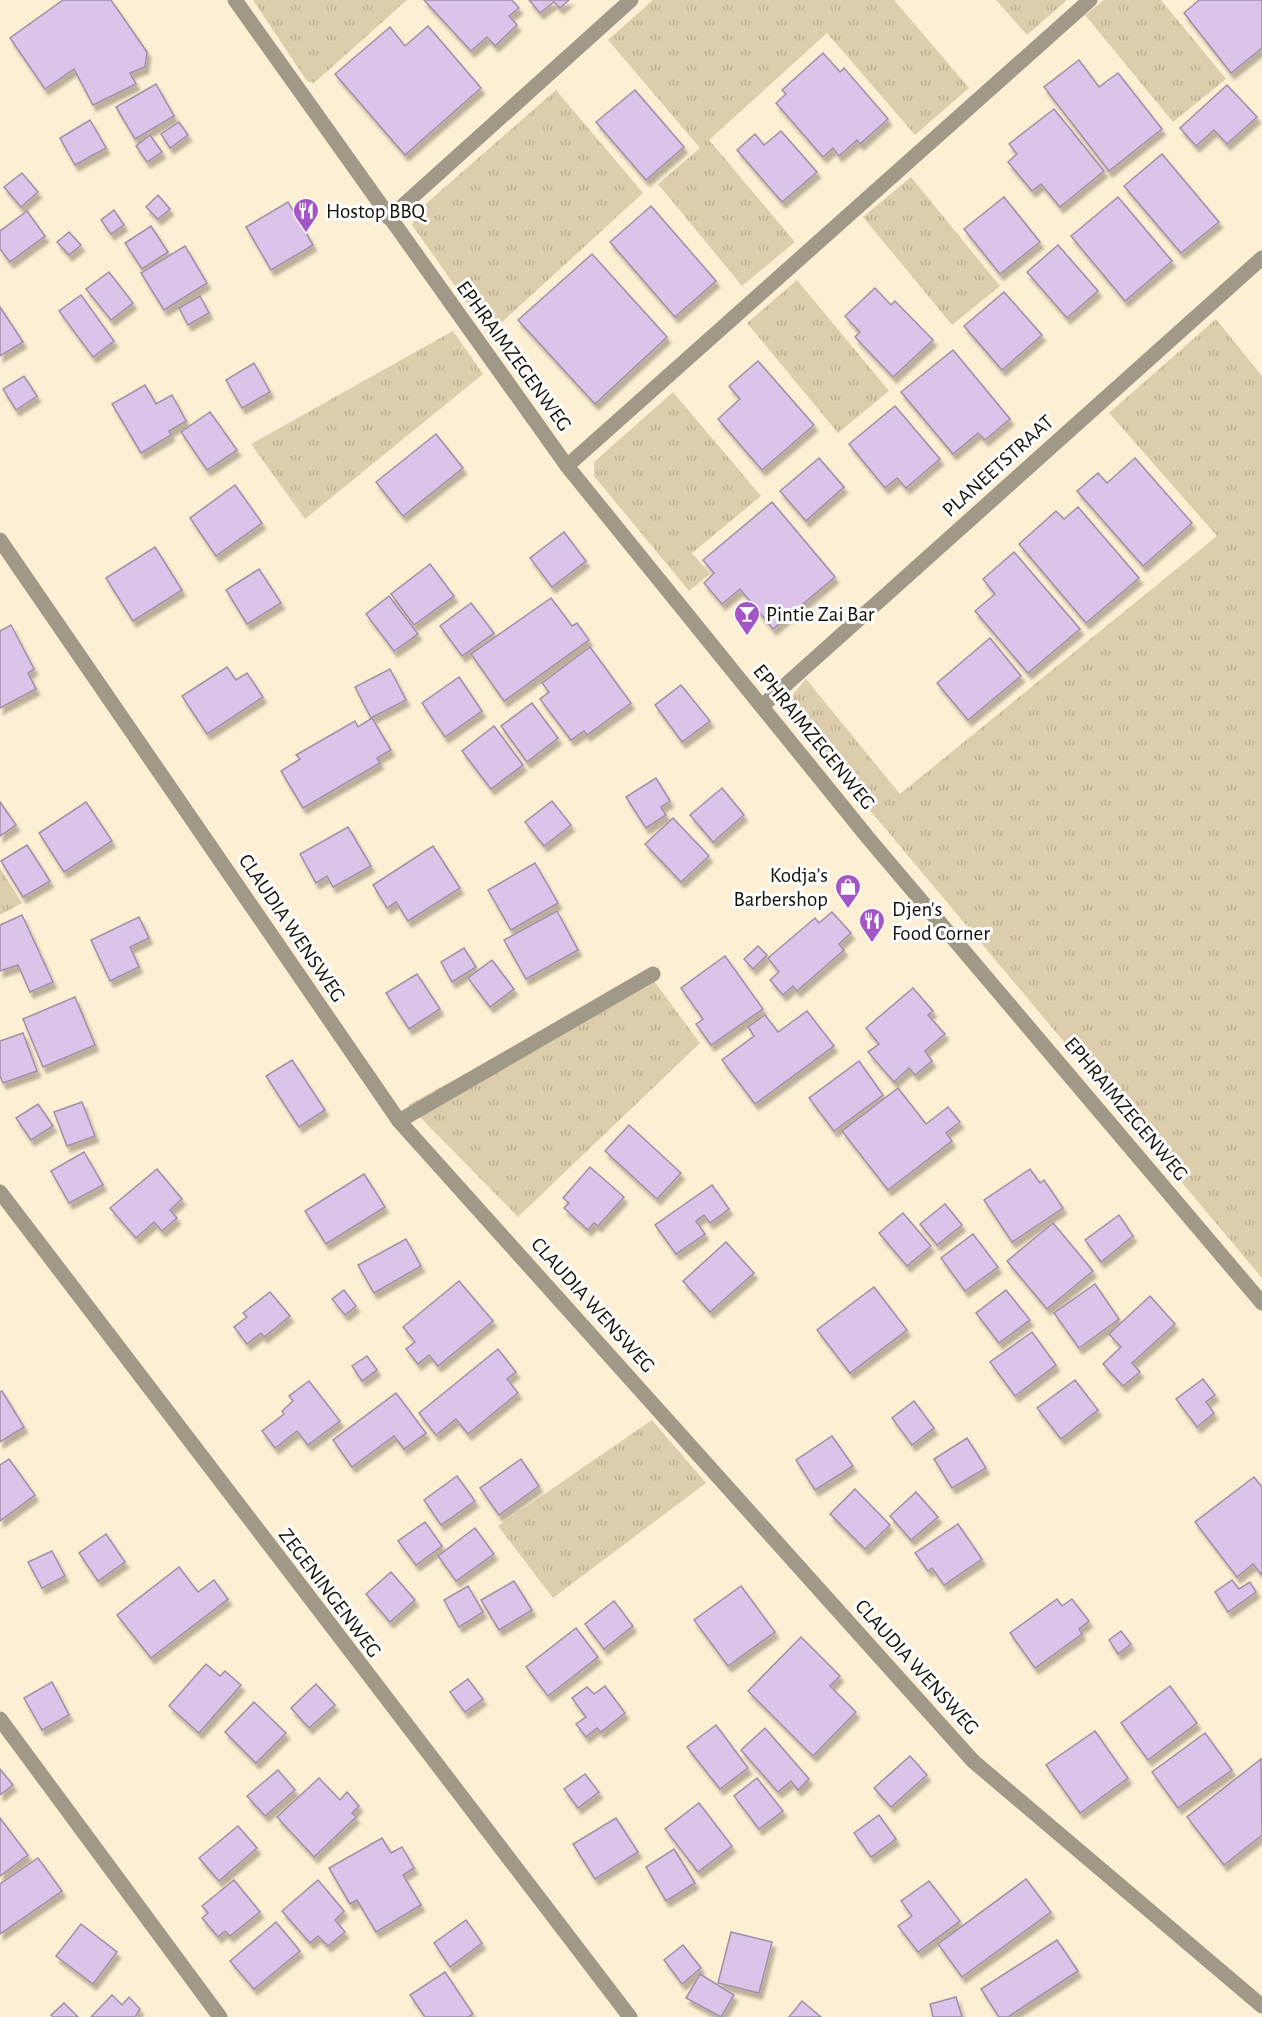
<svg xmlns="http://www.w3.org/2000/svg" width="1262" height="2017" font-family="'Alegreya Sans',sans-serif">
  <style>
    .grass { fill: url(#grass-tufts) }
    .building { fill: #dcc3e9; stroke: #9f8fa7; stroke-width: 1.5; filter: url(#shadow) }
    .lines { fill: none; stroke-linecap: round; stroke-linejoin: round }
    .lane { stroke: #a19987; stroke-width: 15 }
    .street { stroke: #a19987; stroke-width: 15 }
    .labels { text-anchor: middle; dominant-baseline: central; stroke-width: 6; stroke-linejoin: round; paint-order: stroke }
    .poi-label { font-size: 21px; fill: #151107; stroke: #fff; text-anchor: start }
    .street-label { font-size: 21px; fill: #151107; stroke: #fff }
  </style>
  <defs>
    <pattern id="grass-tufts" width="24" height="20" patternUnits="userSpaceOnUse" patternTransform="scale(1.5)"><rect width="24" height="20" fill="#dccead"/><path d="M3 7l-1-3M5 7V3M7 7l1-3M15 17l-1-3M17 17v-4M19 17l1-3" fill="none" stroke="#bcb093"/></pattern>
    <filter id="shadow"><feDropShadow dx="3.5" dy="6" stdDeviation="1.5" flood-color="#0004"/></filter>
  </defs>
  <rect width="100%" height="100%" fill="#fcefd3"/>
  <g class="grass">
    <polygon points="253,0 407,0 314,83 307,81"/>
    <polygon points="653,0 894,0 969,88 915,135 827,33 709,140 795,242 742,286 658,184 700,148 608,40"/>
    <polygon points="996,0 1067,0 1027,35"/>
    <polygon points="1104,0 1161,0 1226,79 1173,122 1085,15"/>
    <polygon points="556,90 643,193 489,334 412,225 420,209"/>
    <polygon points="911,177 1000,286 952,325 863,217"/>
    <polygon points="797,280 889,391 838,433 747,323"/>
    <polygon points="1216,319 1262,376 1262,1278 795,721 789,706 794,693 806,679 900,794 1217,536 1109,413"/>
    <polygon points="453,331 483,374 305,519 251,444"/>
    <polygon points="673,392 761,496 692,553 710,574 689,591 594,476 594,462"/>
    <polygon points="0,868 22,903 0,915"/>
    <polygon points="648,973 700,1043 518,1217 408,1105"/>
    <polygon points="652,1420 706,1483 553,1598 498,1526"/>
  </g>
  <g class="building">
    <polygon points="63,0 111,0 147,52 145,67 130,73 136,84 93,105 74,69 45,89 10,38"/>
    <polygon points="424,0 512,0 519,8 509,16 517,25 495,46 487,37 471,51"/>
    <polygon points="529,0 569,0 560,8 554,2 540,13"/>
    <polygon points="1199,0 1262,0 1262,48 1231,73 1184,13"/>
    <polygon points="428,26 481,88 405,155 335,74 390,27 405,46"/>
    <polygon points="823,53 840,72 844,68 888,119 860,144 857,140 839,156 833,148 823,157 776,103 786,94 782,90"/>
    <polygon points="1079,60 1099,87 1118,73 1162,129 1109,171 1044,87"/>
    <polygon points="156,84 174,116 135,139 116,107"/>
    <polygon points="1227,85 1257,117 1227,144 1214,130 1196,146 1180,128"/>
    <polygon points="635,90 684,147 646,180 596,122"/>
    <polygon points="1054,109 1104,171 1060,207 1041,184 1032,191 1008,162 1017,154 1009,144"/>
    <polygon points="90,120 106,148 75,165 60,138"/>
    <polygon points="179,122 188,135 170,148 161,134"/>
    <polygon points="781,131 817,172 782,202 737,150 755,134 764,145"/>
    <polygon points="150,135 162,152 147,162 136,146"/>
    <polygon points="1162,154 1219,222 1181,253 1124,186"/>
    <polygon points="22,173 38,192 21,207 4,187"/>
    <polygon points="158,195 170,209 158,219 146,207"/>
    <polygon points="1004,197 1040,242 1000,274 964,229"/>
    <polygon points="1118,197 1172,261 1125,301 1071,236"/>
    <polygon points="288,202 313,245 271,270 246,227"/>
    <polygon points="651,206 716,281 675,317 610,242"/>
    <polygon points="114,210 124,225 111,234 101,220"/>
    <polygon points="27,211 45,236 10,262 0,249 0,231"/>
    <polygon points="151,226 168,252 142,269 125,243"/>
    <polygon points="69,232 81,245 69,255 57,242"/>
    <polygon points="1058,245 1098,291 1067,318 1027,272"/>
    <polygon points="185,246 207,283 164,310 141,273"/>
    <polygon points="592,254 667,337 595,404 518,320"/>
    <polygon points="109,272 133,303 111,320 86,289"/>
    <polygon points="875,288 891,305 895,301 933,340 893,377 855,337 860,332 845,316"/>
    <polygon points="1004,292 1042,335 1002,370 964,326"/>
    <polygon points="81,295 114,341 93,357 59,311"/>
    <polygon points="200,296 209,313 188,325 179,308"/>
    <polygon points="0,307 23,342 0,356"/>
    <polygon points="953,350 1010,419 985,440 978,433 953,454 901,392"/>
    <polygon points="758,361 814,425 762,470 718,419 740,399 729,386"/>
    <polygon points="254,363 270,392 242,408 226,380"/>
    <polygon points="24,376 37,396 16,410 3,389"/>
    <polygon points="145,385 156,404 172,395 186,421 169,431 171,435 141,453 112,404"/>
    <polygon points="895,406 940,459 906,488 897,478 885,488 849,444"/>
    <polygon points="210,412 237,450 207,470 181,432"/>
    <polygon points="436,434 463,468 403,516 376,482"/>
    <polygon points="819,458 844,487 806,521 780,491"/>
    <polygon points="1135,458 1192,523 1143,566 1077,491 1098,473 1107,483"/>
    <polygon points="235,485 262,523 216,556 190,518"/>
    <polygon points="772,502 835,577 773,629 740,589 722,604 704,583 714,573 703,560"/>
    <polygon points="1078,507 1139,578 1086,623 1019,544 1056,511 1064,519"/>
    <polygon points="564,532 586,561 552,587 530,558"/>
    <polygon points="155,547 182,590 133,621 106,578"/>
    <polygon points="1014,552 1080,629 1028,673 975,611 995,594 983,579"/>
    <polygon points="430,564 454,596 414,625 391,594"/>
    <polygon points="259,569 281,603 247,624 226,590"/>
    <polygon points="389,596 418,634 394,651 366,614"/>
    <polygon points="551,598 572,626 577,623 589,640 504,701 471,654"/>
    <polygon points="471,603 494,633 462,656 440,626"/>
    <polygon points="11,625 34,669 28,673 36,689 0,708 0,631"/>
    <polygon points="990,638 1021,676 968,720 937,683"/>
    <polygon points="590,647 631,703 587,735 584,731 571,740 540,699 549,692 542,683"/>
    <polygon points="227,667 236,680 247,673 263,697 207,734 182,696"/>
    <polygon points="390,669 406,700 371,718 355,687"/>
    <polygon points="459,677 482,711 445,737 422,703"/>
    <polygon points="681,685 710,721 682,742 655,705"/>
    <polygon points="532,703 558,738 527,762 501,726"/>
    <polygon points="372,718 391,750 377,758 380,763 303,808 281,771 300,759 296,755 355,721 358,727"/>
    <polygon points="494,726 523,765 491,789 462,751"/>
    <polygon points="656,778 670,801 661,807 666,815 646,828 626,797"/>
    <polygon points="722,788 744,815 713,842 690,815"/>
    <polygon points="552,801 571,825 544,846 525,822"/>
    <polygon points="0,802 16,825 0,836"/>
    <polygon points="86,802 112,841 64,872 39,833"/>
    <polygon points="673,818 709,856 681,882 645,844"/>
    <polygon points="348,827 371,866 333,887 327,876 316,883 300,854"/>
    <polygon points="27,845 50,881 23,897 1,861"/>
    <polygon points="433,846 460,888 408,921 396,902 387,908 373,885"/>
    <polygon points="535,863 558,903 511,930 488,890"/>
    <polygon points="557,911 578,950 526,979 504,940"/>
    <polygon points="832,912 851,933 839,944 844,950 797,991 793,986 783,995 770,980 779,972 768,958 815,918 819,923"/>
    <polygon points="22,915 53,982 30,992 18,965 0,971 0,925"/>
    <polygon points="139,917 149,938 130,947 139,967 110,981 91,940"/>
    <polygon points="758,946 767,955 753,969 744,959"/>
    <polygon points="464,948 476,967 452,982 441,962"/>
    <polygon points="725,956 763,1009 711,1045 696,1024 703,1019 681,988"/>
    <polygon points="492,960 514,989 490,1007 468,978"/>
    <polygon points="417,974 440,1009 409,1029 386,993"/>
    <polygon points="913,988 933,1011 928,1015 945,1034 925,1051 932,1061 915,1075 909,1068 894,1082 868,1052 879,1044 866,1028"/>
    <polygon points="75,997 95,1045 43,1067 23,1019"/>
    <polygon points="807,1011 834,1046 755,1104 722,1060 754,1036 748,1027 765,1015 778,1032"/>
    <polygon points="23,1033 37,1071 3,1083 0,1076 0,1041"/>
    <polygon points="292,1060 325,1110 299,1127 266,1076"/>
    <polygon points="859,1061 883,1095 834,1131 809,1098"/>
    <polygon points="898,1088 926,1124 948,1107 960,1122 946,1133 952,1141 888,1190 842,1131"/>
    <polygon points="82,1102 95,1136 67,1146 54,1112"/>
    <polygon points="38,1104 53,1126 31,1140 16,1118"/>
    <polygon points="629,1125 681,1173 657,1199 605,1151"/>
    <polygon points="84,1152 103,1185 69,1203 51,1171"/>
    <polygon points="590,1167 624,1197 598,1226 594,1223 588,1230 564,1208 569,1203 563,1198"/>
    <polygon points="157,1169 182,1199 170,1210 177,1218 162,1231 154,1222 136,1238 110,1208"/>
    <polygon points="1030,1169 1040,1183 1044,1180 1063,1208 1012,1242 984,1200"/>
    <polygon points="364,1174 385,1207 326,1244 305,1211"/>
    <polygon points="712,1185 729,1209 710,1223 704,1215 696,1221 705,1234 676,1254 655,1225"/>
    <polygon points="945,1204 962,1225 937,1245 920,1224"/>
    <polygon points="903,1213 931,1246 907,1266 879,1233"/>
    <polygon points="1119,1215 1133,1236 1101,1262 1085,1240"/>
    <polygon points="1053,1223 1093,1271 1047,1309 1007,1261"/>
    <polygon points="973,1234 998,1267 965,1291 941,1258"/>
    <polygon points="406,1239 421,1266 374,1293 358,1265"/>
    <polygon points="726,1242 754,1273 710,1312 683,1281"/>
    <polygon points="459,1281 493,1321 438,1366 429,1355 418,1364 406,1349 415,1342 403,1327"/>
    <polygon points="1095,1284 1119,1319 1079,1348 1054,1313"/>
    <polygon points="874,1287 907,1330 850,1373 817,1330"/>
    <polygon points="344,1290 356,1306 345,1315 332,1299"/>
    <polygon points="1006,1290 1030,1320 999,1343 976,1313"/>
    <polygon points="270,1292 290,1316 264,1337 261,1333 247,1344 234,1327 247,1317 243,1313"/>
    <polygon points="1150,1296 1175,1324 1132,1363 1140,1372 1123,1386 1103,1364 1121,1347 1109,1334"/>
    <polygon points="1032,1332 1056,1365 1015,1396 990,1362"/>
    <polygon points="498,1349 516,1372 507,1379 518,1393 468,1434 456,1419 436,1435 419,1413"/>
    <polygon points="367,1356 377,1370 362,1381 352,1366"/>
    <polygon points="1203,1379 1215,1395 1206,1402 1214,1413 1197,1427 1176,1399"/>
    <polygon points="1075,1380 1098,1410 1061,1439 1037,1408"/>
    <polygon points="309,1381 340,1421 308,1445 297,1431 275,1448 262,1431 284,1414 282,1411 293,1401 289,1396"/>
    <polygon points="2,1391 24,1427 0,1442 0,1392"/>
    <polygon points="396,1393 426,1433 404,1449 394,1436 352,1467 333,1440"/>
    <polygon points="914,1401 934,1428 912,1445 892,1418"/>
    <polygon points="832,1436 853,1466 815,1490 796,1460"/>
    <polygon points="967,1438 986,1468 952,1488 934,1459"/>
    <polygon points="9,1459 35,1495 0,1521 0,1465"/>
    <polygon points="521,1459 539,1486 499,1515 480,1488"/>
    <polygon points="457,1476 475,1501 441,1525 424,1500"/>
    <polygon points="1254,1477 1262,1487 1262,1575 1253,1564 1237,1577 1195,1522"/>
    <polygon points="855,1489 890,1525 865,1549 830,1514"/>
    <polygon points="916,1492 938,1517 911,1540 890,1516"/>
    <polygon points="425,1522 442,1546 416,1565 398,1541"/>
    <polygon points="958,1524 982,1559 944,1585 932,1568 928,1571 915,1553"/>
    <polygon points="475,1528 494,1554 456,1581 438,1556"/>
    <polygon points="106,1534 125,1562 98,1581 79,1553"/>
    <polygon points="52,1551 65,1576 42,1588 28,1562"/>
    <polygon points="179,1567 198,1592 214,1580 228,1599 151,1658 117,1615"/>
    <polygon points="391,1572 415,1600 390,1622 366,1594"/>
    <polygon points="1232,1580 1239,1589 1250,1582 1256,1592 1228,1612 1215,1592"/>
    <polygon points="514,1581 532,1610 499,1630 481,1600"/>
    <polygon points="468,1586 483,1612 459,1627 444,1600"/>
    <polygon points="741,1586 775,1632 728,1666 694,1620"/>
    <polygon points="1057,1599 1062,1606 1072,1599 1089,1621 1079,1629 1082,1634 1035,1668 1010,1633"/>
    <polygon points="614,1601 633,1626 604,1649 585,1624"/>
    <polygon points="576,1628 598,1657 548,1696 526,1667"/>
    <polygon points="1121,1631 1131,1644 1118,1654 1109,1640"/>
    <polygon points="801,1637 840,1676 830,1686 856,1712 813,1756 748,1691"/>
    <polygon points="206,1664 220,1676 225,1671 241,1685 199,1733 169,1706"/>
    <polygon points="468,1679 483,1699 465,1712 450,1692"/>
    <polygon points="52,1682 69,1715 42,1730 24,1698"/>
    <polygon points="316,1684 335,1705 309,1728 291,1708"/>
    <polygon points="605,1686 625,1713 601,1732 597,1728 586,1737 576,1724 586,1717 572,1698 587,1687 594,1694"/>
    <polygon points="1170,1686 1197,1723 1148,1760 1121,1723"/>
    <polygon points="254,1702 286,1733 256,1763 225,1732"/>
    <polygon points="716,1725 748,1768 720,1789 687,1747"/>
    <polygon points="765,1728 809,1779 798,1790 791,1781 778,1792 741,1750"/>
    <polygon points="1095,1731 1128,1778 1080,1813 1046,1765"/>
    <polygon points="1205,1733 1232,1770 1178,1808 1152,1772"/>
    <polygon points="910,1756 927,1775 891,1807 874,1788"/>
    <polygon points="1261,1759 1262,1835 1224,1865 1187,1817"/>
    <polygon points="0,1769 13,1785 0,1795"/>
    <polygon points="278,1770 295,1790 265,1816 247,1796"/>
    <polygon points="585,1774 599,1792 578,1808 564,1789"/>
    <polygon points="319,1778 340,1800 347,1792 359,1806 352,1813 356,1817 314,1857 277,1817"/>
    <polygon points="757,1778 783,1811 759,1829 734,1796"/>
    <polygon points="699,1803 732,1846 698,1872 665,1829"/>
    <polygon points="879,1815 896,1839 871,1857 854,1833"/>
    <polygon points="0,1818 28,1855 0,1876"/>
    <polygon points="616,1818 638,1852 595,1879 573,1844"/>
    <polygon points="238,1826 257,1848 219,1881 199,1858"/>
    <polygon points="382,1838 391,1853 402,1847 414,1868 403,1875 421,1905 376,1932 357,1900 350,1904 329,1868"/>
    <polygon points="674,1849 695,1883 666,1901 646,1867"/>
    <polygon points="38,1858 62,1891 0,1934 0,1884"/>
    <polygon points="1026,1879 1051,1912 962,1977 938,1944"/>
    <polygon points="234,1880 260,1912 230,1936 225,1931 218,1937 202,1918 208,1913 202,1906"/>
    <polygon points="318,1880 344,1911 335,1920 345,1932 328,1946 318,1936 310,1943 282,1911"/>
    <polygon points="929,1881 960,1921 918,1952 898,1926 912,1916 901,1901"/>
    <polygon points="466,1920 482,1943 450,1967 434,1943"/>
    <polygon points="276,1922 300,1951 254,1989 230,1961"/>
    <polygon points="81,1924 117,1952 93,1984 56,1956"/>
    <polygon points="731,1932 772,1942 759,1993 718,1983"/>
    <polygon points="1057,1940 1078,1971 1008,2017 999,2017 981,1989"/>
    <polygon points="683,1945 701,1968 682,1984 664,1960"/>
    <polygon points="445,1972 473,2014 468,2017 425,2017 410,1995"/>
    <polygon points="700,1974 734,1995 721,2017 686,1998"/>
    <polygon points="112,1995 122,2005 129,1997 140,2009 135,2017 91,2017"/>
    <polygon points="956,1997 962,2017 933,2017 930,2004"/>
    <polygon points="802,2001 821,2017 789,2017"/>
    <polygon points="64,2003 78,2017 53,2017 51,2015"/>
  </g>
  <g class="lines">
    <polyline class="lane" points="399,1121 653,974"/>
    <g class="street">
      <polyline points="235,0 567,466 869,839 1262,1303"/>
      <polyline points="389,218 631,0"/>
      <polyline points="567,466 1090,0"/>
      <polyline points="0,540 399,1121 973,1761 1262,2006"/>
      <polyline points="762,706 1262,258"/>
      <polyline points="0,1192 630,2017"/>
      <polyline points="0,1719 220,2017"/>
    </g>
  </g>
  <defs>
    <symbol id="restaurant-pin" viewBox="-11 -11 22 30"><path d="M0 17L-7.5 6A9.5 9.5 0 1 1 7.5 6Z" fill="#a455c6" stroke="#fff"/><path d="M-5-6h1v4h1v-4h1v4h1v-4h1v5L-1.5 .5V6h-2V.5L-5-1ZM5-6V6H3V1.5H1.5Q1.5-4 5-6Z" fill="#fff"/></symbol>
    <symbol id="bar-pin" viewBox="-11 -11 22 30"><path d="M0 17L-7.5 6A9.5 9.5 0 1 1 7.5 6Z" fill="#a455c6" stroke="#fff"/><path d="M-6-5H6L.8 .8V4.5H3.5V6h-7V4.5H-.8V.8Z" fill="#fff"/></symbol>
    <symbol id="shop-pin" viewBox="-11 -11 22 30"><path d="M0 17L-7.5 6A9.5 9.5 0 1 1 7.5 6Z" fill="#a455c6" stroke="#fff"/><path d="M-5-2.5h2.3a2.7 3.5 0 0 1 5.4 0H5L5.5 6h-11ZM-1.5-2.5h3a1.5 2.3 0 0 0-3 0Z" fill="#fff"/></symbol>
  </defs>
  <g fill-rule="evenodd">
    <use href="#restaurant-pin" x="291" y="196" width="30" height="40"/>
    <use href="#bar-pin" x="732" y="599" width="30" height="40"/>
    <use href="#shop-pin" x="833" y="872" width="30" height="40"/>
    <use href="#restaurant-pin" x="857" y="906" width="30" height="40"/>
  </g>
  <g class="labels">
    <g class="poi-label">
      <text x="326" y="211">Hostop BBQ</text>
      <text x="766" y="614">Pintie Zai Bar</text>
      <text x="828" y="875" text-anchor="end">Kodja’s<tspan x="828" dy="24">Barbershop</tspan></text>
      <text x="892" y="909">Djen's<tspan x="892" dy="24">Food Corner</tspan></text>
    </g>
    <g class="street-label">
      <text transform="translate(514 356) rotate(54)">EPHRAIMZEGENWEG</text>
      <text transform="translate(998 466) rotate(-42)">PLANEETSTRAAT</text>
      <text transform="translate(814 737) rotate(51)">EPHRAIMZEGENWEG</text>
      <text transform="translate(292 928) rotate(56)">CLAUDIA WENSWEG</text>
      <text transform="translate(1126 1109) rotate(50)">EPHRAIMZEGENWEG</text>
      <text transform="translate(593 1305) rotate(48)">CLAUDIA WENSWEG</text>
      <text transform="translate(330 1593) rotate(53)">ZEGENINGENWEG</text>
      <text transform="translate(917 1667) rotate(48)">CLAUDIA WENSWEG</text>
    </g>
  </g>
</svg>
